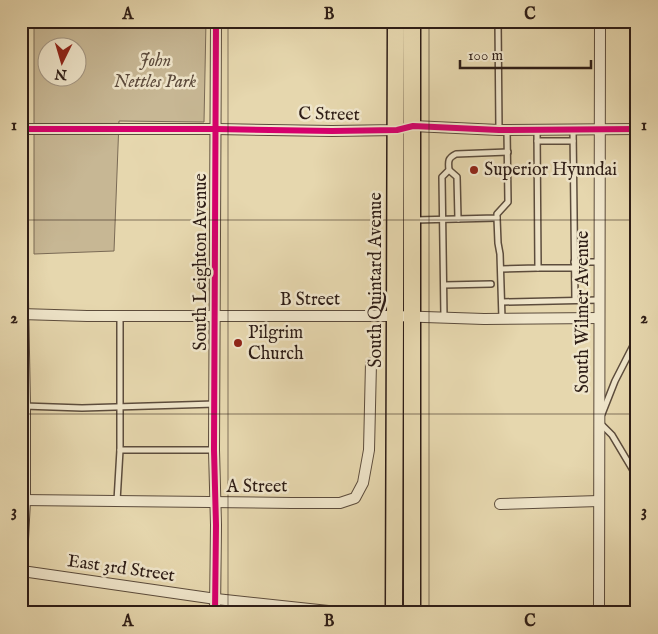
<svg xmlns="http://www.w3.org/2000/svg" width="658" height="634" font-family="'IM FELL English',serif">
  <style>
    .green { fill: #c7b794; stroke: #7a6a55; fill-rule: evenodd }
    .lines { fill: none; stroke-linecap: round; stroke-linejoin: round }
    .service-casing { stroke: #5c4c3c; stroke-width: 8 }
    .minor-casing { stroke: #5c4c3c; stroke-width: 12 }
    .trunk-casing { stroke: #2e1d16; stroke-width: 19 }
    .service { stroke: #efe5ca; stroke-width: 5 }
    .minor { stroke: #efe5ca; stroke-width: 10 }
    .trunk { stroke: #e6d7ae; stroke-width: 16 }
    .cycleway-casing { stroke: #efe5ca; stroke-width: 9 }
    .cycleway { stroke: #d6006c; stroke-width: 6 }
    .grid { fill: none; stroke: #2e1d16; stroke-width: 1; stroke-opacity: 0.55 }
    .poi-dot { fill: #8f2418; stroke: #efe5ca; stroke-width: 2 }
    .labels { text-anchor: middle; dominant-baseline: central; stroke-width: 5; stroke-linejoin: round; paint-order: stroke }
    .park-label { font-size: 18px; font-style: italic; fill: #5c4b3c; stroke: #efe5ca }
    .street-label { font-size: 18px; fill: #2e1d16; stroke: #efe5ca }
    .poi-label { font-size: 18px; fill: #2e1d16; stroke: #efe5ca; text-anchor: start }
    .neatline { fill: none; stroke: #2e1d16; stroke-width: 2 }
    .grid-label { font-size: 16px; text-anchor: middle; font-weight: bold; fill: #2e1d16 }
  </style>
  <rect width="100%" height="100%" fill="#e6d7ae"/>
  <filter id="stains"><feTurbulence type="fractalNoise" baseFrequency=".004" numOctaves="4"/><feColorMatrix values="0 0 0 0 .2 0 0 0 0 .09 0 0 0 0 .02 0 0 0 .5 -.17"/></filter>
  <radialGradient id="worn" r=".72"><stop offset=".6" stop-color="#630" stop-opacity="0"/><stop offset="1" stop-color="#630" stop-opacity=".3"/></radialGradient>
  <path class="green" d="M34 21H206L204 122 119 121 114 251 34 254ZM48 48H78V78H48Z"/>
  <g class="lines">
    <defs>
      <g id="service">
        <polyline points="498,21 499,130"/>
        <polyline points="573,129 575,300"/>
        <polyline points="537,141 573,141"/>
        <polyline points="449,170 457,177 458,219"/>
        <polyline points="497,218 498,243 500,254 502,319"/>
        <polyline points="415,220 497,218 497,214 508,202 507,130"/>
        <polyline points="574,262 599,262"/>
        <polyline points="538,268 574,268"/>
        <polyline points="501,269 538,268 537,130"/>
        <polyline points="444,285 491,284"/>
        <polyline points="502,302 599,300"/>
        <path d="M444 317 442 177 449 170C448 161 448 158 456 154L508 152"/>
        <polyline points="24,406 82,408 215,404"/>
        <polyline points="602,414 615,381 637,338"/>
        <polyline points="601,424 612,435 637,477"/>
        <polyline points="120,450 214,450"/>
        <polyline points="117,501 120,450 120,317"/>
      </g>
      <g id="minor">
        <polyline points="21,96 22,21"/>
        <polyline points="21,129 216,129 332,131 397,130 413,126 499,130 637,129"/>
        <polyline points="21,191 25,406 25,500 21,578"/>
        <polyline points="21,314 87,316 395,316 484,319 599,318"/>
        <polyline points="21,500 292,503 340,503 355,498 363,483 369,450 371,363"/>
        <polyline points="500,504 599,501"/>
        <polyline points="22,571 216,599 347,613"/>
        <polyline points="215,613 216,525 214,450 216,21"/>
        <polyline points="599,613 600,21"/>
      </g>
      <g id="trunk">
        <polyline points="394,613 396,21"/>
        <polyline points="412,613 412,21"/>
      </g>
    </defs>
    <use href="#service" class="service-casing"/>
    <use href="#minor" class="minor-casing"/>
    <use href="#trunk" class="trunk-casing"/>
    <use href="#service" class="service"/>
    <use href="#minor" class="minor"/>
    <use href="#trunk" class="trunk"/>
    <defs>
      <g id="cycleway">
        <polyline points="21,129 216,129 332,131 397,130 413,126 499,130 637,129"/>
        <polyline points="215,613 216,525 214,450 216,21"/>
      </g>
    </defs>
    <use href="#cycleway" class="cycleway-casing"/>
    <use href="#cycleway" class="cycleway"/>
  </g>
  <path class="grid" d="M228 21V613M429 21V613M21 220H637M21 414H637"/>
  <g class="poi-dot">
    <circle cx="474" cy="170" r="5"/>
    <circle cx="238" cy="343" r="5"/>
  </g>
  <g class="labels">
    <g class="park-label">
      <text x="155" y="61">John<tspan x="155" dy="21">Nettles Park</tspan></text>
    </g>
    <g class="street-label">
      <text transform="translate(329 115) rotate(1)">C Street</text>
      <text transform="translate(201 262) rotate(-90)">South Leighton Avenue</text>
      <text transform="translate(376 280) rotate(-90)">South Quintard Avenue</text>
      <text x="310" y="300">B Street</text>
      <text transform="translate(583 312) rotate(-90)">South Wilmer Avenue</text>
      <text x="257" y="487">A Street</text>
      <text transform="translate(121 569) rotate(8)">East 3rd Street</text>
    </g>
    <g class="poi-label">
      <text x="484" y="170">Superior Hyundai</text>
      <text x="248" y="333">Pilgrim<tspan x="248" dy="21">Church</tspan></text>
    </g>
  </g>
  <rect width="658" height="634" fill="none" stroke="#e6d7ae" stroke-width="55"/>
  <g transform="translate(62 62) rotate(185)"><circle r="24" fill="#efe5ca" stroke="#a29582"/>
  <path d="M0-4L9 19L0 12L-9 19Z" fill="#8f2418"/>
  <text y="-8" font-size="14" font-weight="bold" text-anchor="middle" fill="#2e1d16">N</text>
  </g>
  <path d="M460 60v8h131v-8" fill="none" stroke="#2e1d16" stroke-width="2.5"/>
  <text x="468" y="60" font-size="15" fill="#2e1d16" stroke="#efe5ca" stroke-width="4" paint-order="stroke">100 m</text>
  <rect x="28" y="28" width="602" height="578" class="neatline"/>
  <g class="grid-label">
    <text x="128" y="19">A</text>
    <text x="329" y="19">B</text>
    <text x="530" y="19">C</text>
    <text x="14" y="130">1</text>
    <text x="644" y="130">1</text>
    <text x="14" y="323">2</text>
    <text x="644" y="323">2</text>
    <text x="14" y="516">3</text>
    <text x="644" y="516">3</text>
    <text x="128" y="626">A</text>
    <text x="329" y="626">B</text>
    <text x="530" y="626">C</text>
  </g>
  <rect width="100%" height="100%" filter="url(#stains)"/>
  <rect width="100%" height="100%" fill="url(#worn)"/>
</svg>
